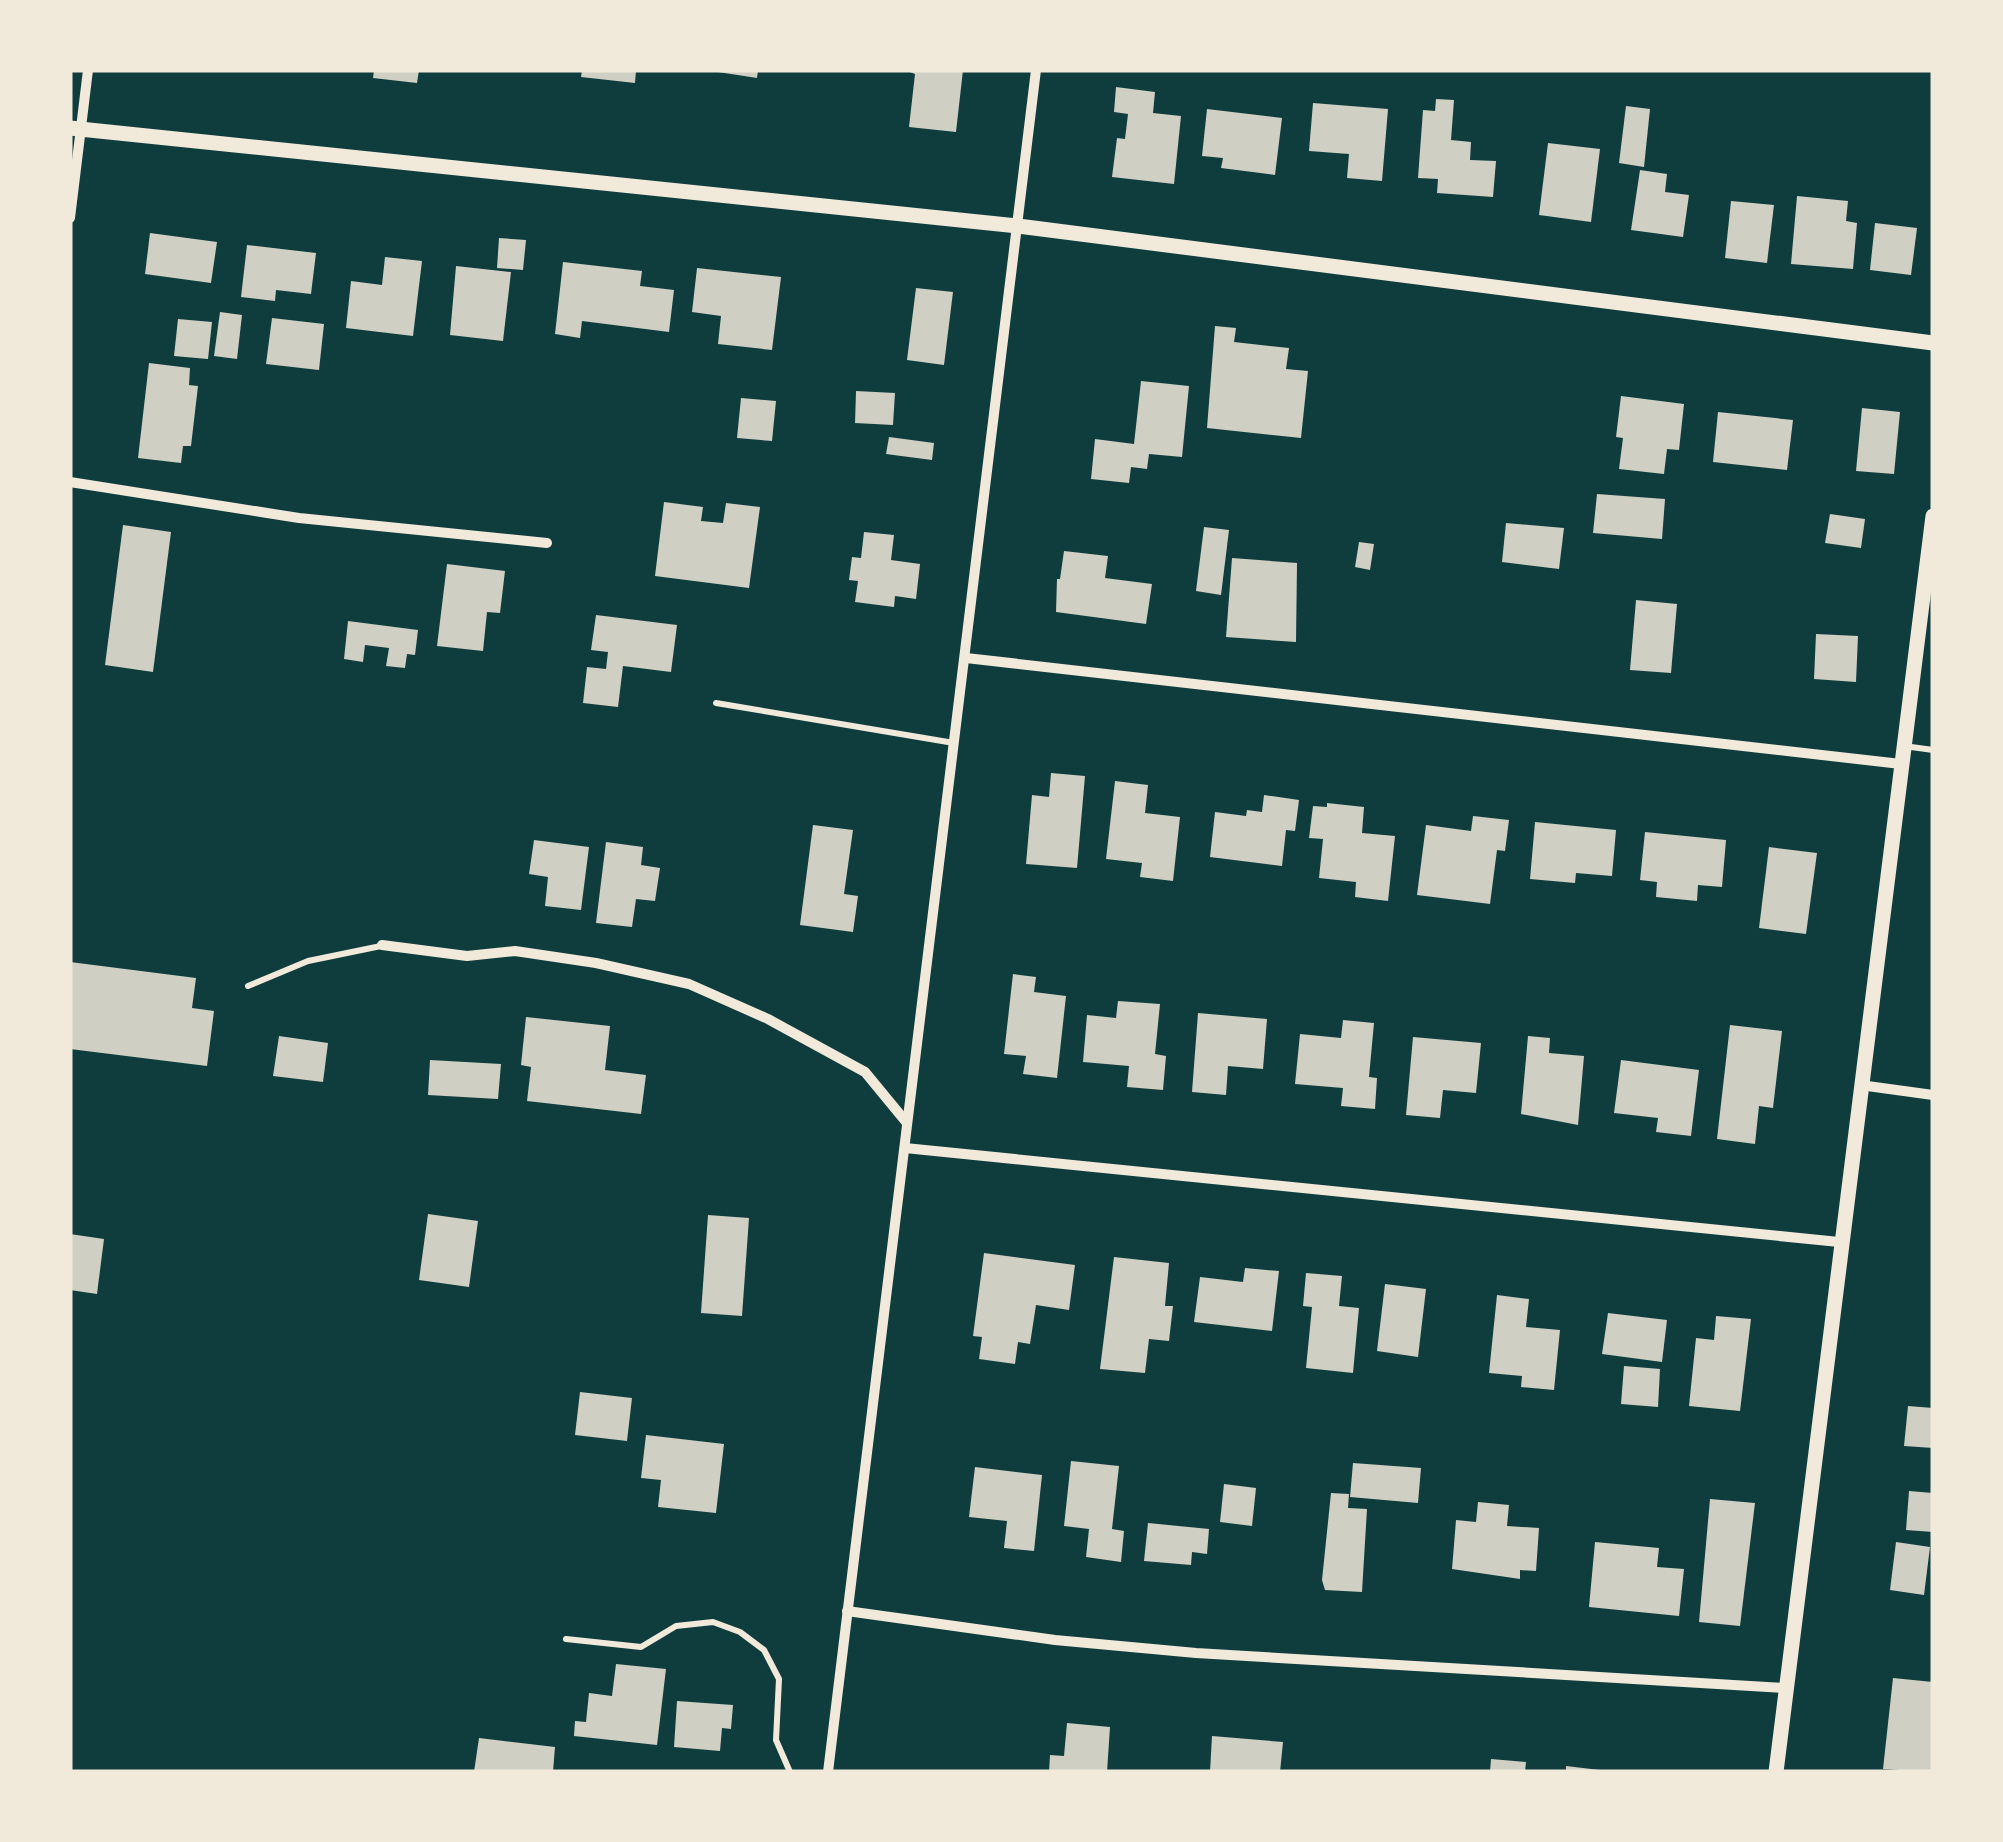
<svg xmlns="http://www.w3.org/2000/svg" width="2003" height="1842" viewBox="0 0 2003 1842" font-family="'Crimson Pro',serif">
	<rect width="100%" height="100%" fill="#0f3d3e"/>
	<g fill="#cfcfc3">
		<polygon points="374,70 419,70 417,83 373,78"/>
		<polygon points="582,70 636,70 635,83 581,77"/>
		<polygon points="705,70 758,70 757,78"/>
		<polygon points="905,70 963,70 956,132 909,127 915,74"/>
		<polygon points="1116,87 1155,92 1153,113 1181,116 1174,184 1112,177 1117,138 1125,139 1128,114 1114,112"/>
		<polygon points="1436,99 1454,100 1451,140 1471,142 1470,160 1496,161 1493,197 1437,193 1438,179 1418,178 1423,110 1435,111"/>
		<polygon points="1313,103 1388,109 1382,181 1347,178 1349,154 1309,151"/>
		<polygon points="1626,106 1650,109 1644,167 1619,163"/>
		<polygon points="1207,109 1282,118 1275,175 1221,168 1223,158 1202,156"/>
		<polygon points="1548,143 1600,149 1591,222 1539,215"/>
		<polygon points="1640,170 1667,174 1665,192 1689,195 1683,237 1631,230"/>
		<polygon points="1797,196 1848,201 1846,221 1857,223 1853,269 1791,264"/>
		<polygon points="1731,201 1774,205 1767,263 1725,258"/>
		<polygon points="1875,223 1917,228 1911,275 1870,270"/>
		<polygon points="150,233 217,242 211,283 145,274"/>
		<polygon points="499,238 526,240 523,270 497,268"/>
		<polygon points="247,245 316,253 311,294 276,290 275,301 241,297"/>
		<polygon points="385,257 422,261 413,336 346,328 351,281 382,285"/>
		<polygon points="563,262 642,271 640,286 674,290 669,332 582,321 580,338 555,334"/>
		<polygon points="456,266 511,272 503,341 450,335"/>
		<polygon points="697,268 781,277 772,350 718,344 721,316 692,312"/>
		<polygon points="916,288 953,292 944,365 907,360"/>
		<polygon points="220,312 242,315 237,359 214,356"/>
		<polygon points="272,318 324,324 319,370 266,364"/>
		<polygon points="178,319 212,322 208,359 174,356"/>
		<polygon points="1215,326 1236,328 1234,342 1289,348 1286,369 1308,371 1301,438 1207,428"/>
		<polygon points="149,363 190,368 189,385 198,386 191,446 183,446 181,463 138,458"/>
		<polygon points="1141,381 1189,386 1182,457 1149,454 1147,469 1131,467 1129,483 1091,479 1095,439 1134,444"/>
		<polygon points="856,391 895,393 893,425 855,423"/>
		<polygon points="1621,396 1684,404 1679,450 1667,449 1664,474 1619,469 1623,438 1616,437"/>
		<polygon points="741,398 776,401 772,441 737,438"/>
		<polygon points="1862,408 1900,412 1894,474 1856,471"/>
		<polygon points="1718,412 1793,420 1787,470 1713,462"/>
		<polygon points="889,437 934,443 932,460 886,454"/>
		<polygon points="1597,494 1665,499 1662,539 1593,533"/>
		<polygon points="664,502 703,507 701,521 723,523 726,503 760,507 749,588 655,576"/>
		<polygon points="1830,514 1865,519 1861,548 1825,543"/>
		<polygon points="1506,523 1564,528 1559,569 1502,562"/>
		<polygon points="123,525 171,532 153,672 105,665"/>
		<polygon points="1204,527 1229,530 1221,595 1196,591"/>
		<polygon points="864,532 894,535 891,560 920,564 916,599 895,596 894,607 855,602 858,581 849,580 852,557 861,558"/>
		<polygon points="1359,542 1374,544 1370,570 1355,567"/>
		<polygon points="1064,551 1108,556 1105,578 1152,584 1146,624 1056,612 1057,579 1060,579"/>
		<polygon points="1232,558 1297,563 1296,642 1226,637"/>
		<polygon points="447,564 505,571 500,613 487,612 483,651 437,646"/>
		<polygon points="1636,600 1677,604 1671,673 1630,670"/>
		<polygon points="596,615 677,625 671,672 623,666 618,707 583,703 587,667 606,669 608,652 591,650"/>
		<polygon points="348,621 418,630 415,655 407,654 405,668 386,666 389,648 365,645 363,662 344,659"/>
		<polygon points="1816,634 1858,636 1856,682 1814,679"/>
		<polygon points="1051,773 1085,776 1077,868 1026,864 1032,795 1049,797"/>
		<polygon points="1115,781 1148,785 1145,813 1180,817 1173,881 1140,877 1142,863 1106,859"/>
		<polygon points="1264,795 1299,800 1295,831 1286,830 1282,866 1210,857 1215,812 1246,816 1247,810 1262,812"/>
		<polygon points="1327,803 1364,807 1362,833 1395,836 1388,901 1355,897 1356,882 1319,878 1323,839 1309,838 1313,806 1327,807"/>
		<polygon points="1473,816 1509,820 1505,851 1497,850 1490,904 1417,895 1426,825 1471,831"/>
		<polygon points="1535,822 1616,830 1612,876 1576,873 1575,883 1530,879"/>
		<polygon points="813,825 853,830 844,894 858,896 853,932 800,925"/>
		<polygon points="1645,832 1726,840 1722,887 1698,885 1697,901 1656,897 1657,882 1640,880"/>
		<polygon points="534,840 589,847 581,910 545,906 548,877 529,874"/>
		<polygon points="606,842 643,847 641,865 660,868 655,901 636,899 632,927 596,923"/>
		<polygon points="1769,847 1817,853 1806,934 1759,928"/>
		<polygon points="70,962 196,978 192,1008 214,1011 207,1066 70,1049"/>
		<polygon points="1013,974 1036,977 1034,992 1066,996 1057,1078 1023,1074 1026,1056 1004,1054"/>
		<polygon points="1118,1001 1160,1004 1155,1054 1166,1056 1163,1090 1127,1087 1129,1066 1083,1062 1087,1015 1116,1018"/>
		<polygon points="1198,1013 1267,1019 1263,1069 1228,1066 1226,1095 1192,1092"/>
		<polygon points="526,1017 610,1026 605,1070 646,1075 641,1114 527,1101 531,1067 521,1065"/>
		<polygon points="1343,1020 1374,1023 1369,1077 1377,1078 1375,1109 1341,1106 1343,1088 1295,1084 1300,1034 1341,1038"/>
		<polygon points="1730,1025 1782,1031 1773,1108 1759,1106 1755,1144 1717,1139"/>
		<polygon points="279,1036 328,1043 323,1082 273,1076"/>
		<polygon points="1528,1036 1550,1038 1549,1053 1584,1056 1578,1125 1521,1114"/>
		<polygon points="1413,1037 1481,1043 1476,1093 1443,1090 1440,1118 1406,1115"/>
		<polygon points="430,1060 501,1064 498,1099 428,1095"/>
		<polygon points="1621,1060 1699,1070 1691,1136 1656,1132 1658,1118 1614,1113"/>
		<polygon points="428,1214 478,1221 469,1287 419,1280"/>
		<polygon points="708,1215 749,1218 742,1316 701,1313"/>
		<polygon points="70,1234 104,1239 97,1294 70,1290"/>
		<polygon points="984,1253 1075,1265 1069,1310 1036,1305 1030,1344 1018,1342 1015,1364 979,1359 982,1337 973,1336"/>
		<polygon points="1114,1257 1169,1263 1165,1306 1173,1306 1169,1341 1149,1339 1145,1373 1100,1369"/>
		<polygon points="1245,1268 1279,1271 1272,1331 1194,1322 1200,1277 1243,1282"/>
		<polygon points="1306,1273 1342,1276 1339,1306 1359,1308 1353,1373 1306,1368 1312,1307 1303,1306"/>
		<polygon points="1385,1284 1426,1289 1418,1357 1377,1351"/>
		<polygon points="1497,1295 1529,1299 1526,1327 1560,1330 1554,1390 1521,1387 1522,1376 1489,1373"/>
		<polygon points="1608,1313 1667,1320 1662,1362 1602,1354"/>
		<polygon points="1716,1316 1751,1319 1740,1411 1689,1406 1696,1338 1714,1340"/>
		<polygon points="1624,1366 1660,1369 1658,1407 1621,1404"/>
		<polygon points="580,1392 632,1398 627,1441 575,1435"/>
		<polygon points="1908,1406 1933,1408 1933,1448 1904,1446"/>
		<polygon points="646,1435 724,1444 716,1513 658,1507 661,1480 641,1478"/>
		<polygon points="1071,1461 1119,1466 1112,1529 1124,1531 1121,1562 1086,1557 1089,1529 1064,1526"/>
		<polygon points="1353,1463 1421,1468 1418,1503 1350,1497"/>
		<polygon points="975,1467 1042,1475 1034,1551 1004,1548 1007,1521 969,1517"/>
		<polygon points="1224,1484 1256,1488 1252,1526 1220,1522"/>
		<polygon points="1909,1491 1933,1493 1933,1532 1906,1530"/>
		<polygon points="1331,1493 1349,1494 1348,1508 1367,1509 1362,1592 1325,1590 1322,1580"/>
		<polygon points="1710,1499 1755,1503 1740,1626 1699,1622"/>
		<polygon points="1478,1502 1509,1505 1507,1526 1539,1528 1536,1571 1520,1570 1520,1579 1452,1569 1456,1520 1476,1522"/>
		<polygon points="1148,1523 1209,1529 1207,1554 1192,1552 1191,1565 1144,1561"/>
		<polygon points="1595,1542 1659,1548 1657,1567 1684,1569 1679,1616 1589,1607"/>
		<polygon points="1896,1542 1930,1547 1924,1595 1890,1590"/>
		<polygon points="616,1664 666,1669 657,1745 574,1736 575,1721 586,1722 589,1693 612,1696"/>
		<polygon points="1893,1678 1933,1682 1933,1772 1883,1769"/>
		<polygon points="677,1701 733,1705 731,1729 722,1728 720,1751 674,1747"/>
		<polygon points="1067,1723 1110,1727 1107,1772 1049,1772 1050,1755 1064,1756"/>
		<polygon points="1212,1736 1283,1742 1280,1772 1210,1772"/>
		<polygon points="479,1738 555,1747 553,1772 474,1772"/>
		<polygon points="1491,1759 1526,1762 1525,1772 1490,1772"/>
		<polygon points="1566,1766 1600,1770 1600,1772 1566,1772"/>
	</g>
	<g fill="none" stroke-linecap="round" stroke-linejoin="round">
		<g stroke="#f1e9da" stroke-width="6">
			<polyline points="716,703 954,743"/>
			<polyline points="1904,746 1933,750"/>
			<polyline points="248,986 308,961 381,946"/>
			<polyline points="566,1639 641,1647 676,1626 713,1622 740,1632 764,1650 779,1679 776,1740 790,1772"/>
		</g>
		<g stroke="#f1e9da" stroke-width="10">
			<polyline points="70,218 88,70"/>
			<polyline points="70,482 299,518 547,543"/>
			<polyline points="966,658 1901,764"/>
			<polyline points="382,945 467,956 515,951 596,963 689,984 768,1019 865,1072 907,1123"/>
			<polyline points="1860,1085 1933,1095"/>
			<polyline points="905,1148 1839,1242"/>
			<polyline points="847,1611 1055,1640 1196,1653 1786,1688"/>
			<polyline points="828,1772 1036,70"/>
		</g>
		<g stroke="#f1e9da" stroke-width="15">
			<polyline points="70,128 1018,226 1933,343"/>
			<polyline points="1776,1772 1933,516"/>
		</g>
	</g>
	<rect width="2003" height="1842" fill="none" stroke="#f1e9da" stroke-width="145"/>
</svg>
